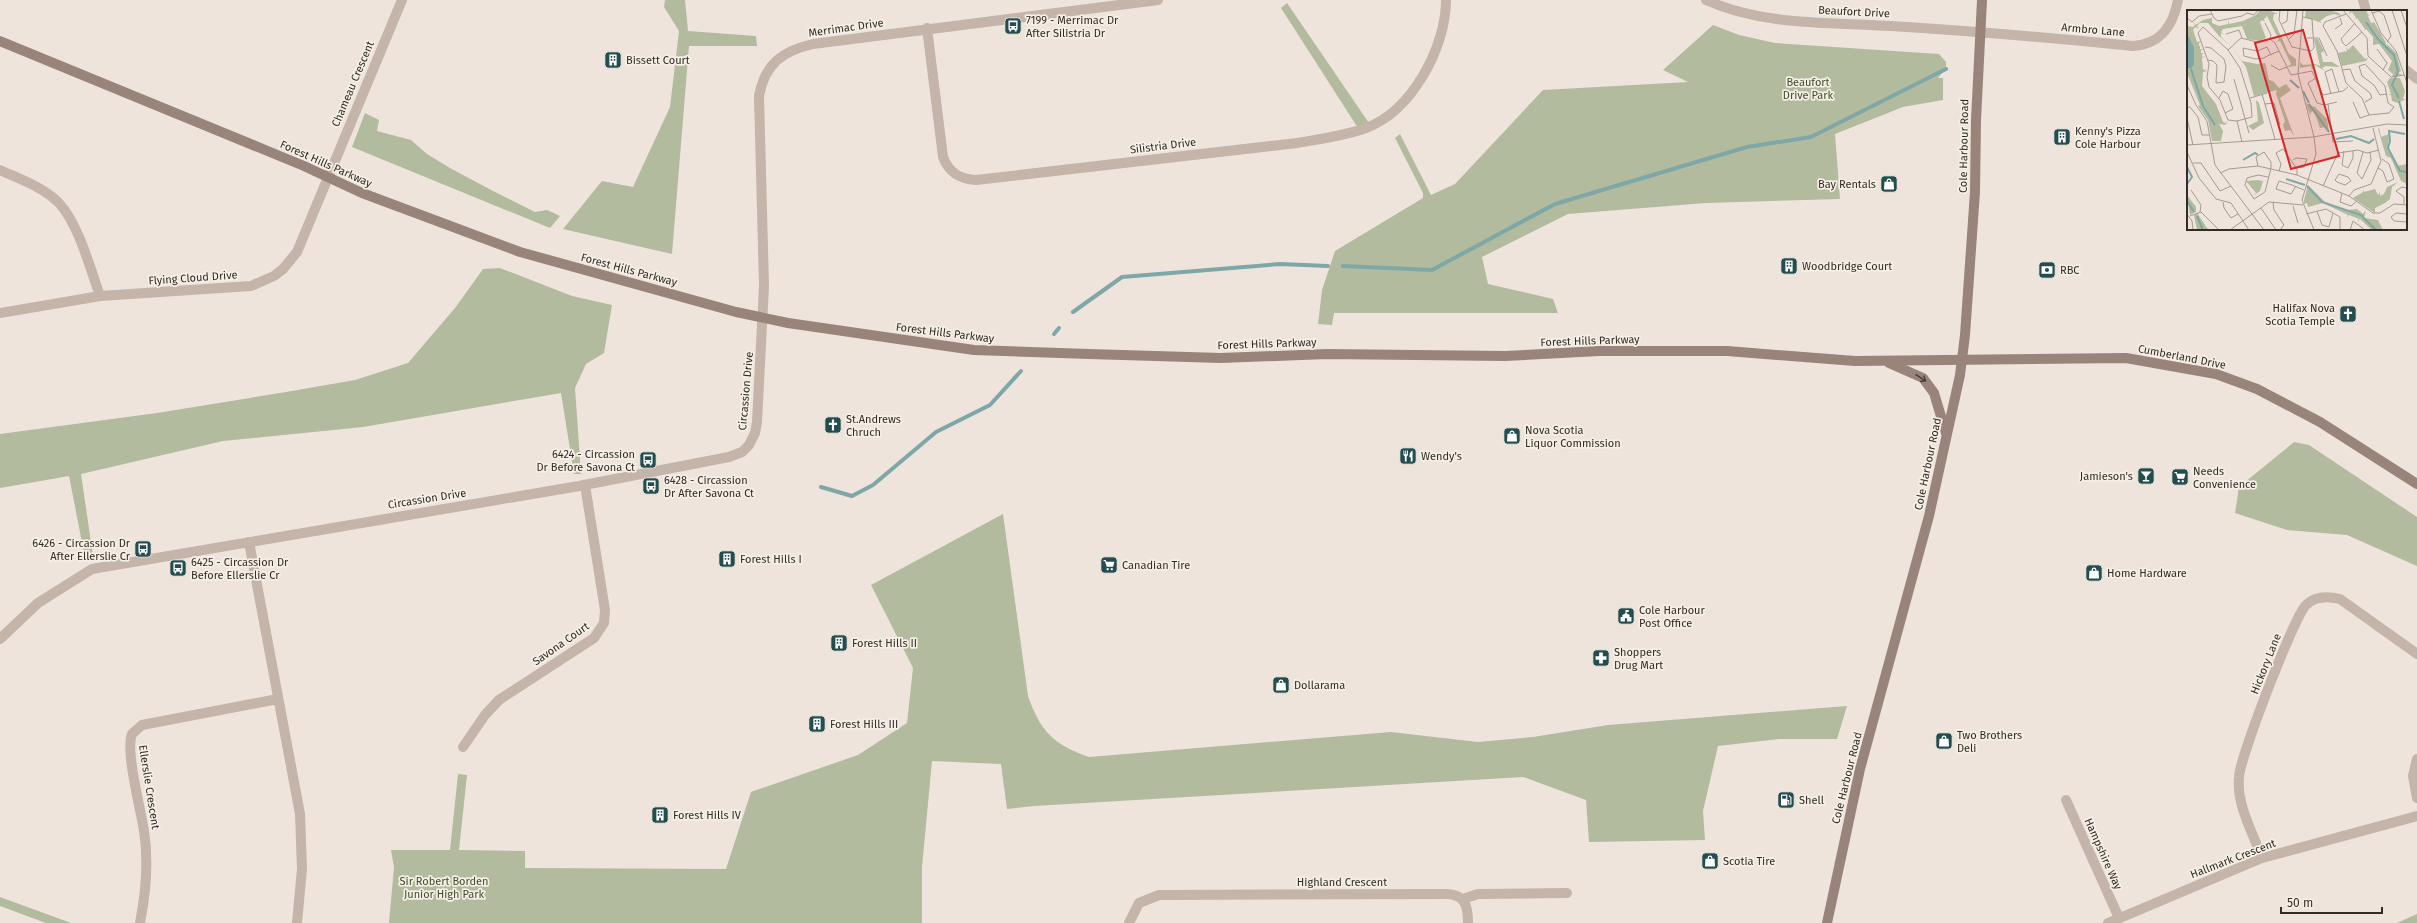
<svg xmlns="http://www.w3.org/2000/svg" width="2417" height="923" viewBox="0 0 2417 923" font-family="'Fira Sans',sans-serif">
	<rect width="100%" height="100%" fill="#eee4db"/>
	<g fill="#b2bb9d">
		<polygon points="665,0 685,0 688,31 756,36 757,46 689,46 672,254 563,229 602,181 633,187 670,107 679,31 664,7"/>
		<polygon points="1287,3 1369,123 1358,128 1281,8"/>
		<polygon points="1713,25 1739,35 1775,43 1939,54 1946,62 1946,68 1938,78 1943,78 1943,100 1903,107 1835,134 1840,199 1706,203 1568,214 1482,257 1488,284 1553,299 1558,313 1334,313 1332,325 1318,324 1322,290 1335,251 1423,198 1423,193 1395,138 1400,134 1431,195 1455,184 1543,90 1688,82 1663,70"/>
		<polygon points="365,113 379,120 377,131 411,140 427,154 450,168 493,191 535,212 547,210 560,216 550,228 352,147"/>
		<polygon points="500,268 572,296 612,305 604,353 586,364 575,388 581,474 574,474 561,393 363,427 223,441 81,474 93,556 85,558 69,476 0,488 0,434 157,413 286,392 355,380 408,363 455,308 483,269"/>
		<polygon points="2294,442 2309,445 2417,517 2417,566 2347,535 2287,530 2235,513 2239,487"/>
		<path d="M 1003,514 L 1028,696 C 1040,731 1054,745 1089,757 L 1391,732 L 1478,742 L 1533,737 L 1608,725 L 1847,706 L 1837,739 L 1779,739 L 1718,746 L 1703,811 L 1705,840 L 1589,842 L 1586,800 L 1523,777 L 1034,806 L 1007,809 L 1001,764 L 932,761 L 922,867 L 922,923 L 389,923 L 394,867 L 391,850 L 450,850 L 458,774 L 467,775 L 459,850 L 525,851 L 525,868 L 726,869 L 751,792 L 858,755 L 907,723 L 913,668 L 871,585 Z"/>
		<polygon points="0,897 71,923 46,923 0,906"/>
		<polygon points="2417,914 2417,923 2397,923"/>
	</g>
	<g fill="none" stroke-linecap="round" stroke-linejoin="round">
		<g stroke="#7ea7a7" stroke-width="4">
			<polyline points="1343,266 1432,270 1555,204 1747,147 1811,137 1946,69"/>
			<polyline points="1073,312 1122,277 1280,264 1328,266"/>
			<polyline points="1054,334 1059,328"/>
			<polyline points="821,487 852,496 873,485 936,432 990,405 1021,371"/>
		</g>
		<g stroke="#c4b4a9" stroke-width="10">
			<path d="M 1706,0 C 1763,26 1830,22 1891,26 C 1972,31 2053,38 2133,46 C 2161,44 2173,26 2178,0"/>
			<polyline points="2363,0 2366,11"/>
			<path d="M 927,28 L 943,157 C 949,173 960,179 976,180 L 1297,143 C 1320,139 1344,136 1366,128 C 1412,111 1446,47 1446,0"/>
			<polyline points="2406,70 2417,79"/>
			<path d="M 0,170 C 20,179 43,187 59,203 C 79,225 90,268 100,296"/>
			<polyline points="0,313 100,296 251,286 274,276 283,269 297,252 402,0"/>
			<polyline points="249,542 300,814 302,869 297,923"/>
			<path d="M 0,639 L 38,603 L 92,569 L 579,486 L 729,457 L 742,452 L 749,445 L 755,433 L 757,422 L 764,286 L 759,96 C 765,63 783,51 813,44 L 1158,0"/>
			<polyline points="463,747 485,715 499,700 594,638 604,623 605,610 585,485"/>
			<polyline points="2417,759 2413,776 2417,798"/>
			<polyline points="2066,800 2119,918"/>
			<path d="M 2262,858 C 2253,833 2236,804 2239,777 C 2240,757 2294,617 2306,605 C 2315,596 2328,596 2340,599 L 2417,654"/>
			<polyline points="1463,899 1478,894 1567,893"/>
			<path d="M 140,923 C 146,892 149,862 144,831 C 141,810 125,751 132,734 L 142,725 L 278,699"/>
			<path d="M 1129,923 L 1139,903 L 1159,895 L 1446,894 C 1465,894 1468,906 1468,923"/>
			<polyline points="2108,923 2262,858 2417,816"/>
		</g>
		<g stroke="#98847a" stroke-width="10">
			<polyline points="0,41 304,166 362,193 520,252 736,312 788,323 974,350 1089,354 1221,358 1327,354 1505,356 1599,351 1727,351 1855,361 2126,358 2216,374 2257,389 2320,422 2417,484"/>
			<polyline points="1889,363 1923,378 1934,393 1946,433"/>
			<polyline points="1827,923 1860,769 1929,516 1960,375 1965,335 1975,192 1976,120 1982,0"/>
		</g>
	</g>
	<defs><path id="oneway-shaft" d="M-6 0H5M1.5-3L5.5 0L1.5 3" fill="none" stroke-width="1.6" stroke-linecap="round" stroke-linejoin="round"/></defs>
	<use stroke="#4c413c" href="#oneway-shaft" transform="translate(1921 378) rotate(34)"/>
	<defs>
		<symbol id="bus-square" viewBox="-11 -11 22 22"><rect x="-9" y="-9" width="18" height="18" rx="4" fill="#234d4e" stroke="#f6efe6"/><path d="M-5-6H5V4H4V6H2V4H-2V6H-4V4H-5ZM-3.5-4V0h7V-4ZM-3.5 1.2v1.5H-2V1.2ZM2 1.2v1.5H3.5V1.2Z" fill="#fff"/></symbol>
		<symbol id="building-square" viewBox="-11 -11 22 22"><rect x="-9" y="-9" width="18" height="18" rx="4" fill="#234d4e" stroke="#f6efe6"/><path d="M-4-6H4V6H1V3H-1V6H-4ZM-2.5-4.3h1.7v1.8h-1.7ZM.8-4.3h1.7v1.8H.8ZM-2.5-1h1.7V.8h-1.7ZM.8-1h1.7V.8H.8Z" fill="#fff"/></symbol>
		<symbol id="shop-square" viewBox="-11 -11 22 22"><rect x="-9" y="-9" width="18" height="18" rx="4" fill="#234d4e" stroke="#f6efe6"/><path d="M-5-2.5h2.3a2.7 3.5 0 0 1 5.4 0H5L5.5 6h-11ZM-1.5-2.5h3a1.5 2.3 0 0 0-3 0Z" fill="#fff"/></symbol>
		<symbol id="bank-square" viewBox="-11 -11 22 22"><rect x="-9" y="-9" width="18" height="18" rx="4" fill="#234d4e" stroke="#f6efe6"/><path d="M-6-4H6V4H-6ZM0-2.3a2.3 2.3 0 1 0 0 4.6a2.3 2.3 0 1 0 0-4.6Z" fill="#fff"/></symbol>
		<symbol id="church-square" viewBox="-11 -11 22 22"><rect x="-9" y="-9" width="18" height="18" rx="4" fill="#234d4e" stroke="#f6efe6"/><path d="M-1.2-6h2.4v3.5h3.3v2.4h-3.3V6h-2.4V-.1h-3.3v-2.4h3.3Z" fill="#fff"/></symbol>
		<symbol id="restaurant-square" viewBox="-11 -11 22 22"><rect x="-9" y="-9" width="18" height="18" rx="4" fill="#234d4e" stroke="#f6efe6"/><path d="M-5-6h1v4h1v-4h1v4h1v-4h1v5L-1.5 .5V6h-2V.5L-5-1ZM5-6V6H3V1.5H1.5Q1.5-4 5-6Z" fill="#fff"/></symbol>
		<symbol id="bar-square" viewBox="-11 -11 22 22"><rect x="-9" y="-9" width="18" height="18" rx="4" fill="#234d4e" stroke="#f6efe6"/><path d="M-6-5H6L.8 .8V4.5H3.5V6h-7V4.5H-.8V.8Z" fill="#fff"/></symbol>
		<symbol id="supermarket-square" viewBox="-11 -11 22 22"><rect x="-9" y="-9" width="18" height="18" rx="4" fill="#234d4e" stroke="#f6efe6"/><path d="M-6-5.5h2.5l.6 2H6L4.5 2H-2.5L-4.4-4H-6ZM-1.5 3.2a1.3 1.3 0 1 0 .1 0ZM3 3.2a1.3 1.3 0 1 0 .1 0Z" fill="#fff"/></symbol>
		<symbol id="civic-square" viewBox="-11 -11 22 22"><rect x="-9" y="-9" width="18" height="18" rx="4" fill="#234d4e" stroke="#f6efe6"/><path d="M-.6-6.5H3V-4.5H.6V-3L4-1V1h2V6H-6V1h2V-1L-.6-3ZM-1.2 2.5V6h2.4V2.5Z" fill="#fff"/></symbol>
		<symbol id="pharmacy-square" viewBox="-11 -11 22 22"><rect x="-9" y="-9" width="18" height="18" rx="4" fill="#234d4e" stroke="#f6efe6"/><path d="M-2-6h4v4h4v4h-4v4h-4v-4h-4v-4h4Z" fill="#fff"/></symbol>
		<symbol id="fuel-square" viewBox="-11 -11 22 22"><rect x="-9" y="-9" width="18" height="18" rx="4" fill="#234d4e" stroke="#f6efe6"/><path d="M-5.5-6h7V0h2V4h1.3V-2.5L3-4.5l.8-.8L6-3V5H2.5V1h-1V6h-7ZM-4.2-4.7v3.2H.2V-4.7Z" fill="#fff"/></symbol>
	</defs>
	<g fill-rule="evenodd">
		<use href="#bus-square" x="1003" y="16" width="20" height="20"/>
		<use href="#building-square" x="603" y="50" width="20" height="20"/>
		<use href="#building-square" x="2052" y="127" width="20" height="20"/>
		<use href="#shop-square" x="1879" y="174" width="20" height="20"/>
		<use href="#building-square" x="1779" y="256" width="20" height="20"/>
		<use href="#bank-square" x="2037" y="260" width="20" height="20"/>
		<use href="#church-square" x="2338" y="304" width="20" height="20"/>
		<use href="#church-square" x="823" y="415" width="20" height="20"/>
		<use href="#shop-square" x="1502" y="426" width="20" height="20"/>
		<use href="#restaurant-square" x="1398" y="446" width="20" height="20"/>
		<use href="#bus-square" x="638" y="450" width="20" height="20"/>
		<use href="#bar-square" x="2136" y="466" width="20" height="20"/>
		<use href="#supermarket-square" x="2170" y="467" width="20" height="20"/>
		<use href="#bus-square" x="641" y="476" width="20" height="20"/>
		<use href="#bus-square" x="133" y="539" width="20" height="20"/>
		<use href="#building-square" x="717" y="549" width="20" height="20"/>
		<use href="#supermarket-square" x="1099" y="555" width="20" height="20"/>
		<use href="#bus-square" x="168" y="558" width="20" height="20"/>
		<use href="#shop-square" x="2084" y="563" width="20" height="20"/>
		<use href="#civic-square" x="1616" y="606" width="20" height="20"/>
		<use href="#building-square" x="829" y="633" width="20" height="20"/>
		<use href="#pharmacy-square" x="1591" y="648" width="20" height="20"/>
		<use href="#shop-square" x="1271" y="675" width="20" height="20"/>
		<use href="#building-square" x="807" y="714" width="20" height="20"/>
		<use href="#shop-square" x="1934" y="731" width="20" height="20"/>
		<use href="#fuel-square" x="1776" y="790" width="20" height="20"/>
		<use href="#building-square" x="650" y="805" width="20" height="20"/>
		<use href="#shop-square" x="1700" y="851" width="20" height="20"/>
	</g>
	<g text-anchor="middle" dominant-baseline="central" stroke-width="3.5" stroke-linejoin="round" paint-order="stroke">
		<g font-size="11" fill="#322b27" stroke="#f6efe6">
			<text transform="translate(1854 12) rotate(3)">Beaufort Drive</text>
			<text transform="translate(846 28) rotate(-8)">Merrimac Drive</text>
			<text transform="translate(2093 30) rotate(5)">Armbro Lane</text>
			<text transform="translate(353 84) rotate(-67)">Chameau Crescent</text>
			<text transform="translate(1163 146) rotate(-7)">Silistria Drive</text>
			<text transform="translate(1964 146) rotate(-89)">Cole Harbour Road</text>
			<text transform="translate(326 164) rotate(24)">Forest Hills Parkway</text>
			<text transform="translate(629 270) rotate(15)">Forest Hills Parkway</text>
			<text transform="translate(193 278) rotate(-4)">Flying Cloud Drive</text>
			<text transform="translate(945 333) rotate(7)">Forest Hills Parkway</text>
			<text transform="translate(1590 341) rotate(-2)">Forest Hills Parkway</text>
			<text transform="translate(1267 344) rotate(-2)">Forest Hills Parkway</text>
			<text transform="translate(2182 357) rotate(11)">Cumberland Drive</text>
			<text transform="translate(746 391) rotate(-85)">Circassion Drive</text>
			<text transform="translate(1928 464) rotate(-78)">Cole Harbour Road</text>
			<text transform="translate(427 499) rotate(-9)">Circassion Drive</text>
			<text transform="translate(561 644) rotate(-35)">Savona Court</text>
			<text transform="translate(2266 664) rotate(-68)">Hickory Lane</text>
			<text transform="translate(1847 778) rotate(-76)">Cole Harbour Road</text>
			<text transform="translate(149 787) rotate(81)">Ellerslie Crescent</text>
			<text transform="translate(2103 854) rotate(66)">Hampshire Way</text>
			<text transform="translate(2233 859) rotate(-21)">Hallmark Crescent</text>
			<text x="1342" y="882">Highland Crescent</text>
		</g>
		<g font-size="11" fill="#322b27" stroke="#f6efe6" text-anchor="start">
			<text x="1026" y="20">7199 - Merrimac Dr<tspan x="1026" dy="13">After Silistria Dr</tspan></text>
			<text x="626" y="60">Bissett Court</text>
			<text x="2075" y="131">Kenny's Pizza<tspan x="2075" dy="13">Cole Harbour</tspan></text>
			<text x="1876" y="184" text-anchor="end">Bay Rentals</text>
			<text x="1802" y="266">Woodbridge Court</text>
			<text x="2060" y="270">RBC</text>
			<text x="2335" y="308" text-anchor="end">Halifax Nova<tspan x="2335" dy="13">Scotia Temple</tspan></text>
			<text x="846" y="419">St.Andrews<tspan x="846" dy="13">Chruch</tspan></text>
			<text x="1525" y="430">Nova Scotia<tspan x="1525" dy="13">Liquor Commission</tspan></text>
			<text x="635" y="454" text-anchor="end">6424 - Circassion<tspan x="635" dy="13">Dr Before Savona Ct</tspan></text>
			<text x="1421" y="456">Wendy's</text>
			<text x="2193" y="471">Needs<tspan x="2193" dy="13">Convenience</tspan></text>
			<text x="2133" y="476" text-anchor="end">Jamieson's</text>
			<text x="664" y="480">6428 - Circassion<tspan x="664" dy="13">Dr After Savona Ct</tspan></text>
			<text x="130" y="543" text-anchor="end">6426 - Circassion Dr<tspan x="130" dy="13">After Ellerslie Cr</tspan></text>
			<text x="740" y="559">Forest Hills I</text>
			<text x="191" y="562">6425 - Circassion Dr<tspan x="191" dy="13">Before Ellerslie Cr</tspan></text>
			<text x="1122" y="565">Canadian Tire</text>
			<text x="2107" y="573">Home Hardware</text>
			<text x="1639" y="610">Cole Harbour<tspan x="1639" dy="13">Post Office</tspan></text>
			<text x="852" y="643">Forest Hills II</text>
			<text x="1614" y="652">Shoppers<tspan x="1614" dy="13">Drug Mart</tspan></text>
			<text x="1294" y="685">Dollarama</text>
			<text x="830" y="724">Forest Hills III</text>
			<text x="1957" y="735">Two Brothers<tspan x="1957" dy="13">Deli</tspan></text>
			<text x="1799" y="800">Shell</text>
			<text x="673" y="815">Forest Hills IV</text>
			<text x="1723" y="861">Scotia Tire</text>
		</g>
		<g font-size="11" fill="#434d2e" stroke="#f6efe6">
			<text x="1808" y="82">Beaufort<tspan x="1808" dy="13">Drive Park</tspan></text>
			<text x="444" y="881">Sir Robert Borden<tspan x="444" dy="13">Junior High Park</tspan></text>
		</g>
	</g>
	<g transform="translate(2187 10)">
		<rect width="220" height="220" fill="#eee4db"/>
		<path d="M 81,0 L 91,4 L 87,4 L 86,9 L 102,44 L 109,49 L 109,56 L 100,57 L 104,54 L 93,31 L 88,32 L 92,30 L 80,6 L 77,9 L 78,12 L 75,10 L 73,12 L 79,28 L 72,31 L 60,29 L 55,16 L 36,19 L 34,22 L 37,24 L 34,23 L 34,27 L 44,36 L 32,26 L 21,13 L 13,13 L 10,16 L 12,19 L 8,17 L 6,20 L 10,32 L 15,31 L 12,33 L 12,36 L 16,35 L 13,36 L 13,39 L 17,39 L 14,40 L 14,43 L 18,43 L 15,44 L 15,47 L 19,46 L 15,48 L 16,59 L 20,61 L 16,62 L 15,76 L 29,94 L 36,112 L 38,113 L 41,111 L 38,115 L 32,114 L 36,121 L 34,131 L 25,131 L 21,110 L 11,96 L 13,95 L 0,63 L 0,58 L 4,59 L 6,56 L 7,41 L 0,23 L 0,16 L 6,17 L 8,15 L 6,12 L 9,15 L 16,10 L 25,8 L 25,13 L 32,16 L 41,14 L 41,10 L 42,14 L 56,11 L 69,5 L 72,1 ZM 119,0 L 142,0 L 152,3 L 154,6 L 147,4 L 140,6 L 133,11 L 135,13 L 118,7 ZM 163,0 L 179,0 L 181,5 L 184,4 L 181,6 L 184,13 L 187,12 L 199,33 L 199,38 L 200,34 L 209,43 L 214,61 L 211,63 L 215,65 L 205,67 L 206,64 L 201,60 L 205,51 L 192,34 L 186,35 L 186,27 L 179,19 L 176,21 L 178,19 L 170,8 L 167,10 L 169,8 L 165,2 L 162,4 ZM 127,29 L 131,29 L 137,41 L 134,43 L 136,52 L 145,52 L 153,57 L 139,56 L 135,58 L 138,61 L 128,55 L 125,60 L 124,56 L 113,58 L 113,52 L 116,55 L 128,54 L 133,56 ZM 166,35 L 178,49 L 181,48 L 179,51 L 155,56 L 151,43 L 160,41 L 159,37 L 161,40 ZM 45,38 L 55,51 L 70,54 L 70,50 L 70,54 L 78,53 L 79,56 L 83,55 L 79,56 L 82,70 L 86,71 L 92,78 L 99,74 L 104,80 L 93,88 L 107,126 L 103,120 L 98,121 L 96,115 L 98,111 L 89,84 L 90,80 L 67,86 L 59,57 ZM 203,68 L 213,68 L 218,81 L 216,89 L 219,89 L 211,93 L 205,91 L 204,85 L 201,85 L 204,84 L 200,72 ZM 69,90 L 72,93 L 77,113 L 66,120 L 61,116 L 71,111 ZM 119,93 L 127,97 L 130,95 L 128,97 L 140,109 L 142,122 L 137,117 L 133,118 L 128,104 L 125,101 L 123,105 ZM 192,118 L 194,127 L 202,124 L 201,140 L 210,156 L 220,154 L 220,174 L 214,171 L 204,148 L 199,146 L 191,119 ZM 71,170 L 80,172 L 76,171 L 73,181 L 66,186 L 69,183 L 59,171 ZM 211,172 L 205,177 L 203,189 L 198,193 L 201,195 L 198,193 L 188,198 L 188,203 L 166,188 L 176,182 L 176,179 L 177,182 L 188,179 L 191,185 L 193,182 L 193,186 L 197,184 L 200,177 ZM 121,175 L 139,193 L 160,200 L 170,199 L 176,204 L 179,200 L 177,208 L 191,210 L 196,220 L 185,220 L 173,209 L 170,213 L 172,209 L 162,205 L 160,208 L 164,212 L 160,208 L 154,208 L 160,208 L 161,205 L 136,193 L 121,197 L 120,193 L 117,194 L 117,190 ZM 0,185 L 9,197 L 9,202 L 3,205 ZM 10,203 L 20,218 L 23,220 L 10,220 L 7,205 Z" fill="#b2bb9d"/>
		<path d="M 0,23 L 7,38 L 7,55 L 4,59 L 0,58 Z" fill="#7ea7a7"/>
		<path fill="none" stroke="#7ea7a7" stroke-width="2" d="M 179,12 L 191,29 L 207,45 L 211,62 L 205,75 L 212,88M 4,59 L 16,96 L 28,115M 103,70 L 112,78M 116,81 L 122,93M 212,91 L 217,109M 122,94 L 142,122M 218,124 L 202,121 L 203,131 L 201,138 L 213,161 L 220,162M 149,129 L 164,126 L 182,133 L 187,129M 56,150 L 68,143 L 71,145M 0,157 L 5,167 L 0,174M 99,169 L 118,175M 120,176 L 135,192 L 174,205 L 189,220M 0,191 L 7,202M 10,206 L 16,220"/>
		<path fill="none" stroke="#a39a93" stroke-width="1" d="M 23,0 L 27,8 L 31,11 L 55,6 L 60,3M 93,0 L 92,10 L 105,37 L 124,41 L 127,38 L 125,9 L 116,7M 116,0 L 111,64 L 127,127M 156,0 L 180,28 L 181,46 L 204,67 L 217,65M 184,0 L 194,23 L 209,41 L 220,73M 205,0 L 220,46M 214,0 L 220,18M 60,3 L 67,5 L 71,0M 186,3 L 192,1 L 197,5 L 204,26 L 200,32M 159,4 L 138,12 L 136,16 L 150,41 L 159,73 L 175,88 L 182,105 L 202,103 L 207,97 L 201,93 L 198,76 L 179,55M 0,8 L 5,12 L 12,6 L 25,4M 78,13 L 84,25 L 83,29M 168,13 L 154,29 L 156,33 L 159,36 L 175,22M 95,14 L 100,11 L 101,0M 16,17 L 41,40 L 53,58 L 64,93 L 65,107 L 50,111 L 41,110 L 33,90 L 22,77 L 20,67 L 22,54 L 11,23 ZM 148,19 L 155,14 L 153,8M 39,24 L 52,20 L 55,28M 120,28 L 132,28 L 140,46M 102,29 L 107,24 L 110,0M 18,37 L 24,38 L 37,49 L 39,56 L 37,72 L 29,73 L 30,55 L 26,51 L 21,50M 190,39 L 200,53 L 196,60M 41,40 L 54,28 L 70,32 L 83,29 L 88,33 L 104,65 L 125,61 L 136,85 L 156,81 L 161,77M 84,45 L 80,37 L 70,41 L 56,38 L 57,46 L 68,49 L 77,48 L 78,47 L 92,41M 179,54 L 172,56 L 175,66 L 187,75 L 193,85 L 200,84M 84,55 L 92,60 L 100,57M 155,60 L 163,59 L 168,71 L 183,83 L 185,88 L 178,92M 129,68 L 121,73 L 130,93 L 137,95 L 150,92M 47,69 L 62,123M 0,75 L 9,95 L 20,111 L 28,155 L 77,220M 75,84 L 88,129M 144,84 L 138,62 L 145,59 L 152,82M 32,88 L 36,81 L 41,84 L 46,99 L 38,103M 63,88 L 80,83M 166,92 L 173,108 L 182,105M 78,94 L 87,93 L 93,115M 141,94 L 146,132 L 166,131M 0,97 L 3,97 L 11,107 L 15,125 L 23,125M 0,108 L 6,135M 50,111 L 55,132M 0,135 L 126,127 L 200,114 L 220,115M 157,141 L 155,155 L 161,158 L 166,148 L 166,141M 0,142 L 12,168 L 29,189 L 44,193 L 62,220M 176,142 L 170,163 L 175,169 L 184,150 L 183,142M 106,150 L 109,148 L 120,149 L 117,157 L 110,158M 6,153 L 14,153 L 33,181 L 44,176M 71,156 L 69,147 L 77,142 L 84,152 L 84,158 L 78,182 L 67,189 L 58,175 L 60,168 L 71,165 L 81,167M 191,158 L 196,161 L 200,172 L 207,169 L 202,154 L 195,149M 92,161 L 94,154 L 89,143 L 96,139 L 110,159 L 110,165M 33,163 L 42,159 L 71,156 L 110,165 L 162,186 L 186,203 L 193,203 L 207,194 L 220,195M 152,164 L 161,167 L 164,171 L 158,175 L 150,172 L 148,170 ZM 109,176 L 104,184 L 89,179 L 92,171 L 105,175 L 117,180M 136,176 L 151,143 L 171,140 L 180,143 L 192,140M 4,180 L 14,195 L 13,202M 155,183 L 153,192 L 164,196 L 170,191M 162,186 L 167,180 L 184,174 L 194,151 L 186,118M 36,192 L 37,198 L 44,208 L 51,204M 86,192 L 87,200 L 97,215 L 93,220M 217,194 L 217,187 L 209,181 L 215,177 L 220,178M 106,196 L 111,213M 74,198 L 89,220M 130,201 L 135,215 L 142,217 L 146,203M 0,204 L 5,211 L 6,220M 119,204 L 139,199 L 153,207 L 153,220M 220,204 L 209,203 L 204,207 L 207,211 L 220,212M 3,206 L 14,202 L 32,220M 43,220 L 82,192 L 116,195M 127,220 L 115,190 L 129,144 L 127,127M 163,220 L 166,211 L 178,220"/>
		<path fill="#d62828" fill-opacity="0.15" stroke="#d62828" stroke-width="2" d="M 116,20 L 152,146 L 104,159 L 68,33 Z"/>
		<rect width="220" height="220" fill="none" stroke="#322b27" stroke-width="2"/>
	</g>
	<path d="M2281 907v6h101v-6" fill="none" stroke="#322b27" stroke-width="2"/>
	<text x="2287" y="907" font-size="12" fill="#322b27" stroke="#f6efe6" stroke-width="3" paint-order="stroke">50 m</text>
</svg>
